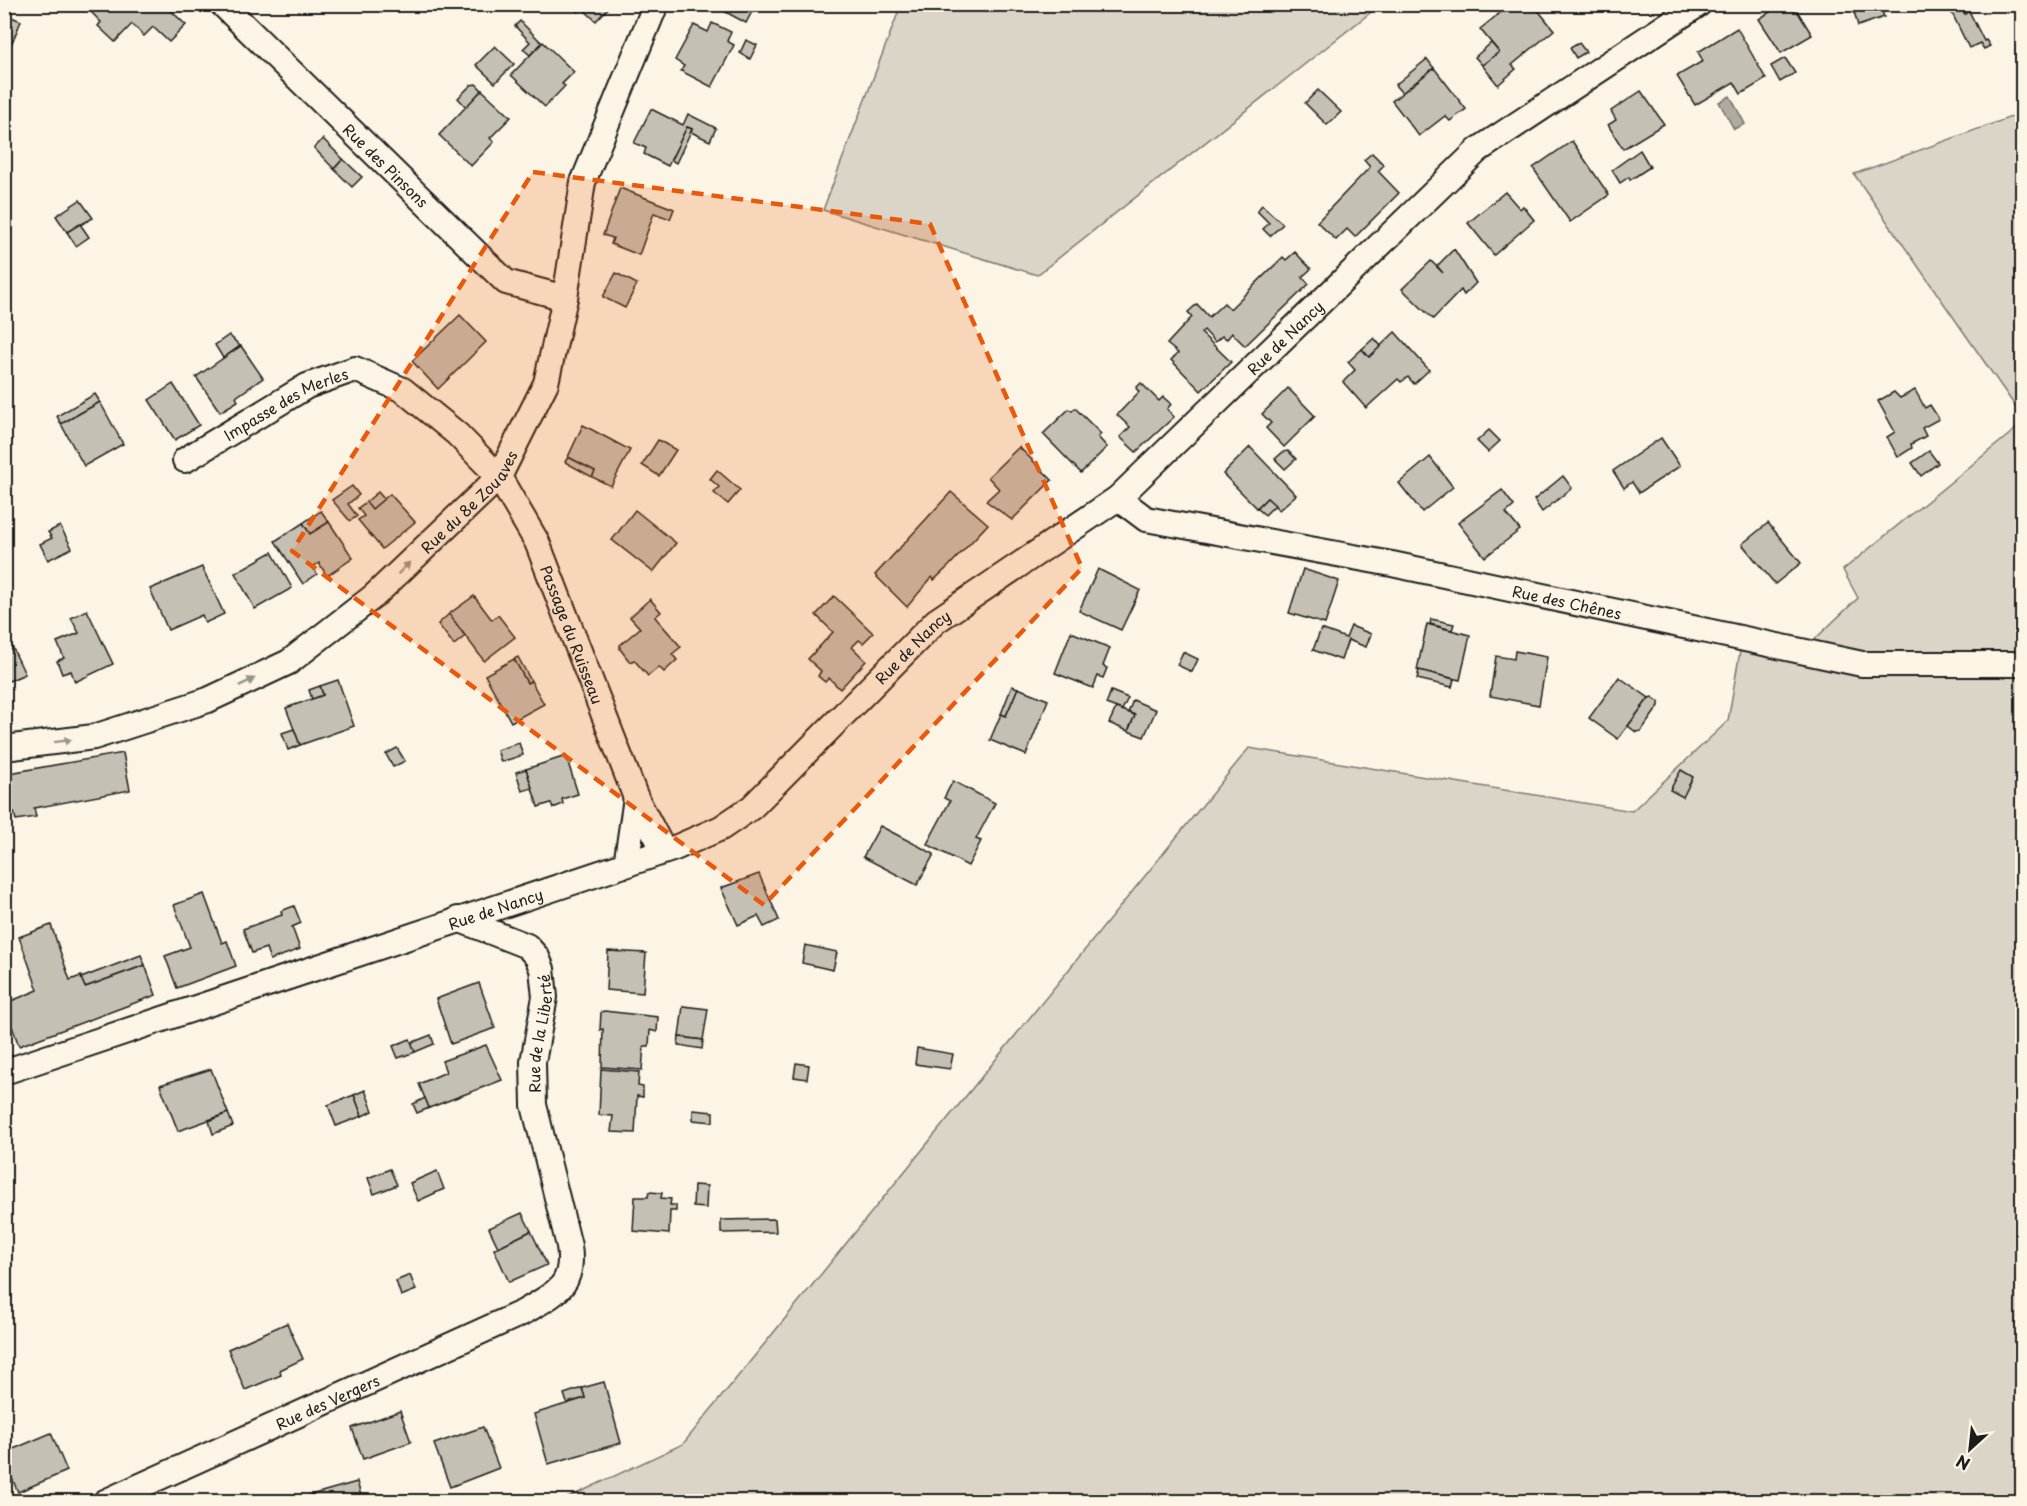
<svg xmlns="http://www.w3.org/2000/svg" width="2027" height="1506" viewBox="0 0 2027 1506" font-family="'Playpen Sans',sans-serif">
	<rect width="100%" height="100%" fill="#fcf5e5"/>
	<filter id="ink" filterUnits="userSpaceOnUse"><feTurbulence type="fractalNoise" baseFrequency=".0167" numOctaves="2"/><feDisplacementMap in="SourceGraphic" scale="12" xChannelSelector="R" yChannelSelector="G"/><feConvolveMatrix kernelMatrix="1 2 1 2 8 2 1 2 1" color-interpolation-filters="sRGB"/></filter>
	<g filter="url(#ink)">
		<g fill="#dbd5c8" stroke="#7c7872" stroke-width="1.5">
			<polygon points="901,5 901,4 1380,5 1037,275 823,210"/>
			<polygon points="2022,113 2022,416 1854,174"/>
			<polygon points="2022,424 2022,1501 559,1502 683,1444 1249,748 1632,811 1728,721 1740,651 1796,657 1858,598 1843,570"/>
		</g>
		<polygon fill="#b0aba1" stroke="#75726c" stroke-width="1.5" points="1730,96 1745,124 1734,129 1719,102"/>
		<g fill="#c4c0b3" stroke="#1c1c1c" stroke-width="1.5">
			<polygon points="95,4 164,4 186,25 169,42 153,27 144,36 132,24 115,42 98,26 101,22 89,10"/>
			<polygon points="575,4 612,4 596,21 582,8 578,12 573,7"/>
			<polygon points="711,4 756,4 746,23"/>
			<polygon points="1511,4 1518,4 1522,9 1527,4 1533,4 1554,30 1512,65 1516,69 1498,85 1482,65 1499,52 1480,29"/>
			<polygon points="1782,4 1793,4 1812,35 1781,53 1759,19"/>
			<polygon points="1852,4 1880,4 1884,17 1858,26"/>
			<polygon points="1960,4 1965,14 1969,11 1984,41 1986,40 1990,46 1984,49 1980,43 1969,48 1948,5"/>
			<polygon points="4,14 21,21 4,62"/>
			<polygon points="520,21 542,43 530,55 523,49 530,42 515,26"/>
			<polygon points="712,23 731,32 727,41 734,45 712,87 681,71 684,66 675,60 694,25 708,32"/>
			<polygon points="1737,28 1766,79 1741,94 1734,82 1695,105 1677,76 1703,61 1698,52"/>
			<polygon points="746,40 757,45 750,59 740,53"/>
			<polygon points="543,42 574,72 562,84 565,86 545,107 511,75"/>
			<polygon points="1491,43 1499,52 1482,65 1475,57"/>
			<polygon points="1579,43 1586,52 1576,58 1570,48"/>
			<polygon points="495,46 514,64 495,83 476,65"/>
			<polygon points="1785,58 1795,73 1780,82 1771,66"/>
			<polygon points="1427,59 1434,68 1402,93 1395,85"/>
			<polygon points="1434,68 1466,109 1450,121 1445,116 1419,136 1392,101"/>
			<polygon points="476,84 482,90 466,107 458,98 471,85"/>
			<polygon points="482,90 511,117 490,138 494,142 471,166 439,135"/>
			<polygon points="1318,90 1341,112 1327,125 1305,103"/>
			<polygon points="1641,91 1664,124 1623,149 1608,125 1616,120 1611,111"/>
			<polygon points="651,109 683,125 688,114 716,128 710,141 691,132 692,129 687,127 668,166 644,154 646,148 634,143"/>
			<polygon points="687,127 692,129 676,163 671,160"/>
			<polygon points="323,139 343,159 334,169 314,148"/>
			<polygon points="1572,141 1609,195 1570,222 1533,168"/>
			<polygon points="1640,150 1650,167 1630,180 1629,177 1620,183 1612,170"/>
			<polygon points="1372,153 1384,165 1378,171 1399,193 1355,237 1347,229 1336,240 1317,222 1370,167 1364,160"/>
			<polygon points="343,159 362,177 352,187 334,169"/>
			<polygon points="620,188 674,209 670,219 654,213 639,255 611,244 613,238 603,235"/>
			<polygon points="1505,192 1520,209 1523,206 1534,220 1494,255 1468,223"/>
			<polygon points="80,200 93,218 67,232 56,216"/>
			<polygon points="1262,205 1283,224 1270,236 1263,229 1269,223 1257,211"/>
			<polygon points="80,224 89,237 76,246 67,232"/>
			<polygon points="1454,249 1476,283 1464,295 1461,290 1433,319 1402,289 1431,261 1443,273 1437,266"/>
			<polygon points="1295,252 1311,269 1302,277 1309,284 1245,346 1232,333 1227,339 1222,336 1215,342 1204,330 1201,333 1231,362 1201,391 1171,360 1178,353 1167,344 1192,317 1188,312 1197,304 1209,317 1224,303 1230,309 1283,257 1286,260"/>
			<polygon points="616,273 637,284 625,308 603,297"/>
			<polygon points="460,315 486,342 438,389 412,361"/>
			<polygon points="1395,332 1429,370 1414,384 1408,377 1401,382 1398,379 1366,408 1343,382 1355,370 1348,362 1362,349 1369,357"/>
			<polygon points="229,335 240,346 223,358 215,345"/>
			<polygon points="1374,338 1381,346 1369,357 1362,349"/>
			<polygon points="241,346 263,378 236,397 238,401 220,412 196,377"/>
			<polygon points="1141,383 1159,401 1163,397 1171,404 1167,409 1174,417 1136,452 1120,437 1130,427 1117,415 1139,392 1136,388"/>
			<polygon points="173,384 199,425 175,440 149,400"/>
			<polygon points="1288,388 1315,416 1284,447 1266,428 1271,423 1262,414"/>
			<polygon points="1915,390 1925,408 1930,405 1939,419 1922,428 1926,436 1911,444 1912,448 1898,457 1887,437 1895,432 1878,401 1894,392 1900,398"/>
			<polygon points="95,394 100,402 61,424 57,416"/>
			<polygon points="100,402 123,444 84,466 61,424"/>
			<polygon points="1075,408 1101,434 1098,437 1107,447 1081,473 1043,434 1069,409 1072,411"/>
			<polygon points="583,425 630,450 611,486 592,477 595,471 568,457"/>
			<polygon points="1489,430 1500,441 1488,452 1477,441"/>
			<polygon points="1661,438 1680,466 1639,493 1632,482 1624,488 1613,471"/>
			<polygon points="658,440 676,450 659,476 642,465"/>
			<polygon points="1019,447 1052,480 1012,520 986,501 999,489 988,477"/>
			<polygon points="1250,447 1296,495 1279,510 1267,498 1257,508 1223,474"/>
			<polygon points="1288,451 1296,459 1285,469 1275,459 1283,452"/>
			<polygon points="1929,451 1938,463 1921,476 1912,463"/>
			<polygon points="568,457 595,471 592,477 565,462"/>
			<polygon points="1430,457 1453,487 1422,512 1399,483"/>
			<polygon points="717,470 740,490 728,504 714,493 719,487 710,479"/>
			<polygon points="1563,476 1572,488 1542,512 1534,500"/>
			<polygon points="352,486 359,495 348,504 357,516 350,521 332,500"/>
			<polygon points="1502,490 1514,506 1506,513 1520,530 1485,557 1458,523"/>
			<polygon points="378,492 384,499 372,509 366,502"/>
			<polygon points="951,492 988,524 949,566 934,580 932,577 907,607 875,575"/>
			<polygon points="390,494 415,522 382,549 358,520 364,516 358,508 366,502 372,509"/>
			<polygon points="1267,498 1275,505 1265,515 1257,508"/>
			<polygon points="635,510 676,543 653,572 612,540"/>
			<polygon points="321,511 329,522 310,534 303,523"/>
			<polygon points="329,522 353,558 327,576 319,563 313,567 317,574 303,584 275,541 303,523 310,534"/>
			<polygon points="1768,523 1801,563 1775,584 1742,544"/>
			<polygon points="60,526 72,548 48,560 40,544 52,538 48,532"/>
			<polygon points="272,552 292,588 255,609 235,573"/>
			<polygon points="202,567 224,614 205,623 202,615 168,630 150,589"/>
			<polygon points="1098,569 1140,590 1121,630 1079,611"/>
			<polygon points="1303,569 1339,581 1325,624 1289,613"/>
			<polygon points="474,596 492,620 498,615 515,637 484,661 449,614"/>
			<polygon points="834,596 873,633 863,643 859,640 852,647 866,661 840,689 829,678 825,682 818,676 821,671 808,659 833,632 816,615"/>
			<polygon points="650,599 661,612 655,617 681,647 672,654 677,660 664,672 659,667 648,676 634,660 630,662 620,649 620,645 640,628 630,617"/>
			<polygon points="87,610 113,664 75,682 71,671 62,674 57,661 64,658 57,642 79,633 71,618"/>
			<polygon points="449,614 465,636 454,645 438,624"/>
			<polygon points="1431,619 1454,624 1452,630 1430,624"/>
			<polygon points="1427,624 1470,635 1460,680 1417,670"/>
			<polygon points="1351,626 1371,634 1366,647 1348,640 1341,660 1313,650 1321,629 1346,638"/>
			<polygon points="1071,632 1110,648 1103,666 1107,668 1103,678 1098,676 1093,688 1055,673"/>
			<polygon points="8,638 25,674 4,683 4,639"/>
			<polygon points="1515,651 1547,657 1539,705 1490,696 1496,656 1514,659"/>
			<polygon points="1183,652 1198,659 1192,672 1177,665"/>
			<polygon points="518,657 531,681 527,683 514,659"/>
			<polygon points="514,659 527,683 531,681 544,704 511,722 485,675"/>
			<polygon points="1419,670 1454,679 1452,687 1417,679"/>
			<polygon points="1619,677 1649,698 1618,739 1589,718"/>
			<polygon points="338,680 354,726 300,745 286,708 323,695 320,686"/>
			<polygon points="320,686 323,695 312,699 309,690"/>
			<polygon points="1012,686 1018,688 1006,716 1001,714"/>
			<polygon points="1018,688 1048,700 1026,755 990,740 1001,714 1006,716"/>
			<polygon points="1111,691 1128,698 1122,710 1106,704"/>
			<polygon points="1652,697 1659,702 1659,706 1641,731 1636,732 1628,726 1649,698"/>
			<polygon points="1133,700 1156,710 1144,737 1128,731 1135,715 1128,713"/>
			<polygon points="1116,708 1135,715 1128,731 1109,723"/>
			<polygon points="294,729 300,745 288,750 282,733"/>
			<polygon points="519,743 523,755 501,762 497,750"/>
			<polygon points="397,748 405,761 393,767 386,754"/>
			<polygon points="123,753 130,790 34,808 36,817 16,820 14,812 4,813 4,774"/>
			<polygon points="566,756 578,794 562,799 563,804 553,808 551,803 538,807 526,769"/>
			<polygon points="526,769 532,788 522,791 516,772"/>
			<polygon points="1681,770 1693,777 1683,797 1670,790"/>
			<polygon points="953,781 995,803 976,839 981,841 968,866 927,844 950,801 944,798"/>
			<polygon points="880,826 934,854 917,885 863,857"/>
			<polygon points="759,874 779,920 764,927 758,916 738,925 721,888"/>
			<polygon points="204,894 222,943 227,941 236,966 177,988 165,956 190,947 174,905"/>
			<polygon points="294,906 301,923 292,927 300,949 270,960 266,948 252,953 243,929 282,915 281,911"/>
			<polygon points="51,925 70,980 81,976 85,987 145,965 156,995 19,1046 4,1004 38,990 19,937"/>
			<polygon points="805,945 837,952 833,970 802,963"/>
			<polygon points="608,951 646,953 643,993 606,990"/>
			<polygon points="141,955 145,965 85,987 81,978"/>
			<polygon points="479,983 495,1028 451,1044 436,999"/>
			<polygon points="683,1006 708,1009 703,1040 679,1037"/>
			<polygon points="604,1011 658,1017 657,1032 650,1030 649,1046 644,1046 642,1070 602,1067 603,1029 600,1030 601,1012"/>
			<polygon points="431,1035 434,1044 415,1052 411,1043"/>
			<polygon points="679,1037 703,1040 702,1049 678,1045"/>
			<polygon points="410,1039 415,1052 398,1058 393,1046"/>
			<polygon points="486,1045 502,1080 429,1108 419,1084 446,1072 442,1061"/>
			<polygon points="917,1048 953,1054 950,1069 915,1064"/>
			<polygon points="796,1063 809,1065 807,1079 794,1077"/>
			<polygon points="211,1069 228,1113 178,1131 160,1085"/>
			<polygon points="601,1069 639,1072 638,1086 643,1087 643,1097 637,1096 635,1133 611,1132 613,1116 599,1115"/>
			<polygon points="365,1090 373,1111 362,1116 354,1095"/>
			<polygon points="354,1095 362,1116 336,1126 328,1105"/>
			<polygon points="425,1098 429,1108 417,1113 413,1104"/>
			<polygon points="693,1110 713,1112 713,1122 693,1120"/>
			<polygon points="228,1113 233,1126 213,1134 209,1121"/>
			<polygon points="390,1169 397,1185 374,1194 368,1178"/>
			<polygon points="437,1171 444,1189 418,1201 410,1183"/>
			<polygon points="694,1185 707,1186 706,1208 693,1207"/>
			<polygon points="649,1192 662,1193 661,1198 671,1199 670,1205 676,1205 676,1211 670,1211 669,1234 633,1231 635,1197 648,1197"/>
			<polygon points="522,1213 531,1231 498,1247 489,1228"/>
			<polygon points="775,1219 776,1232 721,1233 721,1220"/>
			<polygon points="531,1231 547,1265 509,1282 494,1249"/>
			<polygon points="410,1275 416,1290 401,1296 396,1281"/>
			<polygon points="287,1323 303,1359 280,1370 281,1375 245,1390 228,1349"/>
			<polygon points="604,1382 621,1443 548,1464 534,1414 585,1398 582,1388"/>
			<polygon points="582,1388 585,1398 567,1403 564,1394"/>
			<polygon points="400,1411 411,1442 363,1459 352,1428"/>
			<polygon points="483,1427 499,1468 450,1487 434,1444"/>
			<polygon points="51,1433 67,1471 18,1492 4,1460 4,1453"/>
			<polygon points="357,1482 363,1502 309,1502 307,1496"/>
		</g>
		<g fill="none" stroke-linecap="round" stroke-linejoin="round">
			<defs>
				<g id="street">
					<path id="s1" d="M 222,4 L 506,282 L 565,298"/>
					<path id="s2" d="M 185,460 L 307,386 L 355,369 L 403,390 L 457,434 L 499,477 L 537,542 L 636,798 L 664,851"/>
					<path id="s3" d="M 1118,498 L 1146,519 L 1392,564 L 1862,664 L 2022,664"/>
					<path id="s4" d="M 4,748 L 94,737 L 208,700 L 289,662 L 374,596 L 499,477 L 546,383 L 565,298 L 583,182 L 656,4"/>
					<polyline points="626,865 636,798"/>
					<path id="s5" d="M 4,1072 L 675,848 L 721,828 L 752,807 L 936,621 L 1118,498 L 1478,150 L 1699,4"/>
					<path id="s6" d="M 105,1502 L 524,1312 C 555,1293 575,1287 569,1246 L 534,1105 L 533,1062 L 545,997 L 542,969 L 537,957 L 527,946 L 458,919"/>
				</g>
			</defs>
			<use href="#street" stroke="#1c1c1c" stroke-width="28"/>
			<use href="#street" stroke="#fcf5e5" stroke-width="24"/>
		</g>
		<defs><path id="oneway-solid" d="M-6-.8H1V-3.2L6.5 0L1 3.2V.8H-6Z" transform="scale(1.5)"/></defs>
		<g fill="#97938b">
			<use href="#oneway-solid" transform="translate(404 568) rotate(-44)"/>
			<use href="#oneway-solid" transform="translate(247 682) rotate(-26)"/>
			<use href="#oneway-solid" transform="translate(63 741) rotate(-7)"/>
		</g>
	</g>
	<path fill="#e8590c" fill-opacity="0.2" stroke="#e8590c" stroke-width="4.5" stroke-dasharray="12 8" stroke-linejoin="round" d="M 533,172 L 930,224 L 1082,568 L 764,905 L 292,551 Z"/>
	<g text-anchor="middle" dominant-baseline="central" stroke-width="5" stroke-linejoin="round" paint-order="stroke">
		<g font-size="15" fill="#1c1c1c" stroke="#fcf5e5">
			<text stroke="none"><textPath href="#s1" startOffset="230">Rue des Pinsons</textPath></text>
			<text stroke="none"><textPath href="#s5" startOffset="1508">Rue de Nancy</textPath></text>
			<text stroke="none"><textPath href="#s2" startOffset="116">Impasse des Merles</textPath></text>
			<text stroke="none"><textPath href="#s4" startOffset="542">Rue du 8e Zouaves</textPath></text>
			<text stroke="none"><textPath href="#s3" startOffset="464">Rue des Chênes</textPath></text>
			<text stroke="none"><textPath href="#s2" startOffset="550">Passage du Ruisseau</textPath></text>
			<text stroke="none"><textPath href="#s5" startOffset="1022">Rue de Nancy</textPath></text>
			<text stroke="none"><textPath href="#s5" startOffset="518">Rue de Nancy</textPath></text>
			<text stroke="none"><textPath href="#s6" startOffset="765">Rue de la Liberté</textPath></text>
			<text stroke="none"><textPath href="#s6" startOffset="244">Rue des Vergers</textPath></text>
		</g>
	</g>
	<rect width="2027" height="1506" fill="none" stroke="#fcf5e5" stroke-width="24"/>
	<rect x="12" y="12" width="2003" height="1482" fill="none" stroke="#1c1c1c" stroke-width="2" filter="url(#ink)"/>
	<g transform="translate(1970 1449) rotate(207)" stroke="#fcf5e5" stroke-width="4.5" paint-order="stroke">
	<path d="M0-4.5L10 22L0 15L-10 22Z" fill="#1c1c1c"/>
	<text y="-9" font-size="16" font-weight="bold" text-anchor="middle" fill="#1c1c1c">N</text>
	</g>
</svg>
